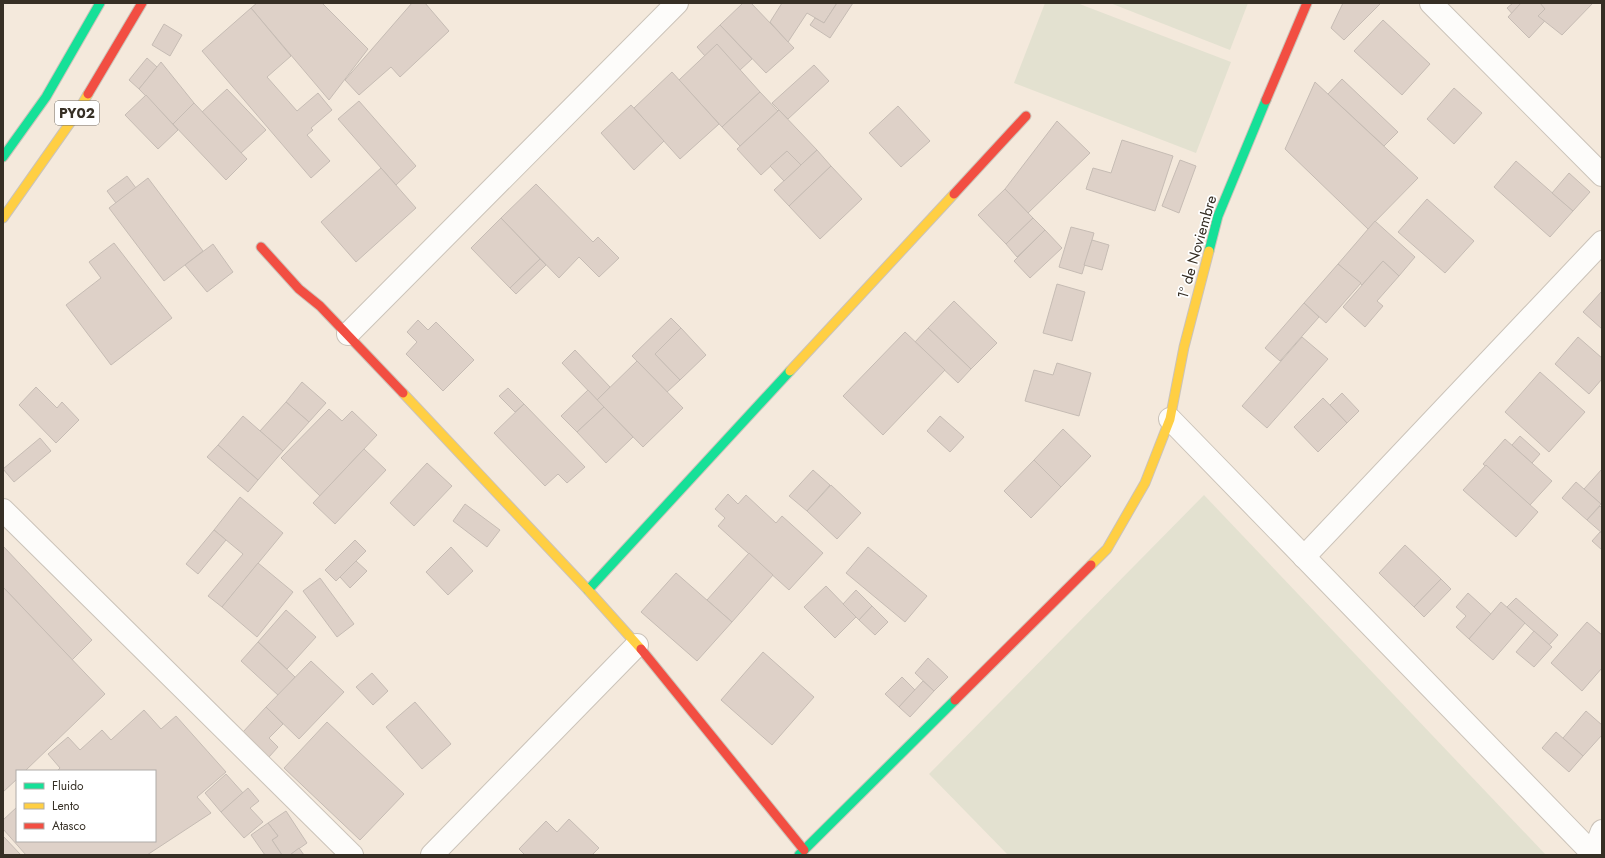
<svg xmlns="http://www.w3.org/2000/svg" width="1605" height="858" viewBox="0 0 1605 858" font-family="Jost,sans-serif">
	<rect width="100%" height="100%" fill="#f4e9dc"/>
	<g fill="#e3e1d0">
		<polygon points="1045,3 1077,3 1231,62 1196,153 1014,83"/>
		<polygon points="1110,3 1248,3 1230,50"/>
		<polygon points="1204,495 1546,855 1008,855 929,774"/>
	</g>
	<g fill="#ded1c8" stroke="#c6bcb4">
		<polygon points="257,3 322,3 368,49 329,100 251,8"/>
		<polygon points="412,3 425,3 449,31 400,77 391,67 359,95 345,80"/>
		<polygon points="743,3 751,3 794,48 766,73 720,25"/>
		<polygon points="782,3 837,3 824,23 807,13 788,42 770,22"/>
		<polygon points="837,3 853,3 830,38 810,25 815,18 824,23"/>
		<polygon points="1343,3 1381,3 1344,40 1331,28"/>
		<polygon points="1513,3 1539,3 1545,9 1525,28 1507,8"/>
		<polygon points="1521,3 1545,3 1554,11 1529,38 1508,17"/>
		<polygon points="1540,3 1593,3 1562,35 1538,16 1545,9"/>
		<polygon points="251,8 291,56 267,77 297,111 318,93 332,110 311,128 313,130 307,135 330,161 311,178 202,51"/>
		<polygon points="1383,20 1430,64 1402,95 1354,51"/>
		<polygon points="164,24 182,35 170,56 152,45"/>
		<polygon points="720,25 752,59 740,70 717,45 705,56 697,47"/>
		<polygon points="717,44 760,92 722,127 679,80"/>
		<polygon points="147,58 157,67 139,89 129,80"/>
		<polygon points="161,62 194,103 173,124 139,89"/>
		<polygon points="814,65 829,81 788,119 772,103"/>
		<polygon points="672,72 719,124 680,159 634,108"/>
		<polygon points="1342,79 1398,132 1384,146 1328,94"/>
		<polygon points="1315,82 1418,178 1368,229 1285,149"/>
		<polygon points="1454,88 1482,113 1454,144 1427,119"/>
		<polygon points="227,89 266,130 241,153 202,112"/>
		<polygon points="760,92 778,111 740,146 722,127"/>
		<polygon points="146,95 178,130 158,149 125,115"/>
		<polygon points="359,101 416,166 396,185 338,119"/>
		<polygon points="194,103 247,159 226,180 173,124"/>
		<polygon points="631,105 664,141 634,170 601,133"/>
		<polygon points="898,106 930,141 901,167 869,133"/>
		<polygon points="779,110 817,150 801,165 787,151 761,175 737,149"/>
		<polygon points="1057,121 1090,153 1028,213 1005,189"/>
		<polygon points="1122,140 1173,156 1155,211 1086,189 1093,168 1111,173"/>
		<polygon points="817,150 831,166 789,206 774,190"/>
		<polygon points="787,151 801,165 784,181 770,166"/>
		<polygon points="1180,160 1196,166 1179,213 1162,206"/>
		<polygon points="1516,161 1573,211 1550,237 1494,187"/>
		<polygon points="831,166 862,199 820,239 789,206"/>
		<polygon points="381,168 416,208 356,262 321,222"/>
		<polygon points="1569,173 1590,192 1573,211 1552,193"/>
		<polygon points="127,176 136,188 116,203 107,191"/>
		<polygon points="148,178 203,251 164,281 109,208"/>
		<polygon points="536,184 593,242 598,237 619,258 599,277 579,257 559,278 501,218"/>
		<polygon points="1005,189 1033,218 1006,244 978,215"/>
		<polygon points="1427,199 1474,241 1445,273 1398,232"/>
		<polygon points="501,218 540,259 510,288 471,248"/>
		<polygon points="1033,218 1045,230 1017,257 1006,244"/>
		<polygon points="1375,221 1415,257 1399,276 1383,261 1362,285 1338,264"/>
		<polygon points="1071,227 1094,233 1082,274 1059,267"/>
		<polygon points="1045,230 1062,248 1030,278 1014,261"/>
		<polygon points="1092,240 1109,245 1102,270 1084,265"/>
		<polygon points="114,243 172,318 111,365 66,305 101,278 89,262"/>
		<polygon points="213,244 233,272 207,292 185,265"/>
		<polygon points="540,259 546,265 516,294 510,288"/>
		<polygon points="1383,261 1399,276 1377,301 1383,306 1365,327 1343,307"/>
		<polygon points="1338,264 1361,283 1326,323 1304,303"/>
		<polygon points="1057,284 1085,292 1072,341 1043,333"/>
		<polygon points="1602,291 1602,329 1583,312"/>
		<polygon points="954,301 997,343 971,369 928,328"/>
		<polygon points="1304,303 1319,317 1280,361 1265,348"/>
		<polygon points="671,318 681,328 655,354 680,380 667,392 632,356"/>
		<polygon points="418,320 428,330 436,322 474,360 443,391 406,354 417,342 407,332"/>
		<polygon points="681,328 706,355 680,380 655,354"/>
		<polygon points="928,328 971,369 958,383 915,342"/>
		<polygon points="905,332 945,370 883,435 843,396"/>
		<polygon points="1302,337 1328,359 1267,428 1242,406"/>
		<polygon points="1578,337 1602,358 1602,379 1589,394 1555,364"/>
		<polygon points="575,350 610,387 597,400 562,363"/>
		<polygon points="637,361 683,408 643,447 597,400"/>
		<polygon points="1057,363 1091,373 1079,416 1025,401 1034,370 1053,375"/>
		<polygon points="1540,372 1585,412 1549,452 1505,412"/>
		<polygon points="302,382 326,403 309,422 286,402"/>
		<polygon points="36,387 57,408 62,402 79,420 56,443 19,405"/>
		<polygon points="508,388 524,404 515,412 499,396"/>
		<polygon points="588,390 604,407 577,432 561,416"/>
		<polygon points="1342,393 1359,411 1347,423 1330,405"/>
		<polygon points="1323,398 1347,423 1318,452 1294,427"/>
		<polygon points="286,402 309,422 283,451 260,431"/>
		<polygon points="524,404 585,467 567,483 558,474 545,486 494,433"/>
		<polygon points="604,407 633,437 606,463 577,432"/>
		<polygon points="329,409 342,421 352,411 377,435 320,496 281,458"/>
		<polygon points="243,416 283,451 258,480 218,445"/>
		<polygon points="940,416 964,437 950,452 927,431"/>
		<polygon points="1063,429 1091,456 1061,487 1034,460"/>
		<polygon points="1520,436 1540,454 1532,463 1512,445"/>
		<polygon points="40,438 51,451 14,482 3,469"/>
		<polygon points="1505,439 1552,481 1530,505 1483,464"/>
		<polygon points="218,445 258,480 248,492 207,457"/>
		<polygon points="364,449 386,470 335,524 313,503"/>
		<polygon points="1034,460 1061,487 1031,518 1004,491"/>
		<polygon points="427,463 452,486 414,526 390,503"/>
		<polygon points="1486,465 1538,512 1516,537 1463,490"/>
		<polygon points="1602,469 1602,503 1601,504 1584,489"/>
		<polygon points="813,470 830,485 807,511 789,496"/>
		<polygon points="1576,482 1601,504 1587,520 1562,498"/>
		<polygon points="831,485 861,513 837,539 807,511"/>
		<polygon points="728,494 738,504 746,495 776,523 782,516 823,553 789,590 718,526 725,518 715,509"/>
		<polygon points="240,497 283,533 222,607 208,596 243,554 214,530"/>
		<polygon points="465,504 500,530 487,547 453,521"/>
		<polygon points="1600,506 1602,508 1602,533 1587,520"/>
		<polygon points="214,530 226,540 198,574 186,564"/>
		<polygon points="1600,532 1602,533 1602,550 1592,541"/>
		<polygon points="355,540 366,551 336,581 325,570"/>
		<polygon points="1405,545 1441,579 1414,607 1379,573"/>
		<polygon points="3,546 92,640 72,660 3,587"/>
		<polygon points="451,547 473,571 448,595 426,572"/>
		<polygon points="868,547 927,596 905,622 846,573"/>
		<polygon points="749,553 773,575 732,622 707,600"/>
		<polygon points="356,561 367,571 350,588 340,577"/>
		<polygon points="258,563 293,592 257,637 222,607"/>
		<polygon points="676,573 732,622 697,661 641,612"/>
		<polygon points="320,578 354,624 337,637 303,591"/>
		<polygon points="1441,579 1451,589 1424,617 1414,607"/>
		<polygon points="826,586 856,617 835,638 804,607"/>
		<polygon points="3,587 105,694 25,771 17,771 17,779 3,792"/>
		<polygon points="856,590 872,606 859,620 843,604"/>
		<polygon points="1468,593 1491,614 1469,639 1456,627 1466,616 1456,607"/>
		<polygon points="1516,598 1558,635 1549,645 1507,607"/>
		<polygon points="1501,602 1525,623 1493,660 1469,639"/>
		<polygon points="872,606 888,622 875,635 859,620"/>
		<polygon points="286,610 316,637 287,669 258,642"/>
		<polygon points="1587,622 1602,635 1602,668 1582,691 1551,663"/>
		<polygon points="1534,631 1552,647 1534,667 1516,652"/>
		<polygon points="258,642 295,677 279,696 241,661"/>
		<polygon points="763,652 814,697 772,745 721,700"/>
		<polygon points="928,658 948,677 934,691 915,673"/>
		<polygon points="311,661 344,692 299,739 266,707"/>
		<polygon points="372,673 388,691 373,705 356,687"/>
		<polygon points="902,677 915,690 899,707 885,694"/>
		<polygon points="923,681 934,691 910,717 899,707"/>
		<polygon points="415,702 451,744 422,769 386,727"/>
		<polygon points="266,707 283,724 269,738 278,747 269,757 243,732"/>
		<polygon points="144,710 161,729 176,716 226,772 197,797 211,813 147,855 26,855 3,829 3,820 17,807 17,841 155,841 155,771 57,771 60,768 48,754 68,737 80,750 102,730 111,740"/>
		<polygon points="1586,711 1602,725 1602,735 1583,756 1563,738"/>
		<polygon points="327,722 404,794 360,840 284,768"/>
		<polygon points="1556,732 1583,756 1569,772 1542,748"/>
		<polygon points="226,774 243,793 221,812 205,793"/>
		<polygon points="248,788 259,801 250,808 263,822 244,838 221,812"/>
		<polygon points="286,811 307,843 290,855 282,855 272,840 278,836 268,823"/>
		<polygon points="569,819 599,848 592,855 525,855 519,849 546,821 557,832"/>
		<polygon points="268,823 278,836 272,840 282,855 265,855 251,835"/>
		<polygon points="3,836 21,855 3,855"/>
		<polygon points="299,848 304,855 290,855"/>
	</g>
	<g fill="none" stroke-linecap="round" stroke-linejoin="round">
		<defs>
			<g id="street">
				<polyline points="1431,3 1602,175"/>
				<polyline points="348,334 677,3"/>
				<polyline points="1170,419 1594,855"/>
				<polyline points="3,510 352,855"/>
				<polyline points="1304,557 1602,242"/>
				<polyline points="1593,854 1602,831"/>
				<polyline points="432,855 637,645"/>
			</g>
			<g id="fast">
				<polyline points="3,157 46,97 100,3"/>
				<polyline points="1209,251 1218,216 1266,100"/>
				<polyline points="588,590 790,371"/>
				<polyline points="799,855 955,700"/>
			</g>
			<g id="slow">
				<polyline points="3,218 77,113 88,94"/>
				<polyline points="790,371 954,194"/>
				<polyline points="403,393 588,590 641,649"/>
				<polyline points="1091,565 1107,549 1145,483 1170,419 1184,347 1209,251"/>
			</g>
			<g id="jam">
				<polyline points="88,94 142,3"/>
				<polyline points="1266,100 1307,3"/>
				<polyline points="954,194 1026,116"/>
				<polyline points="261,247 299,289 320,306 403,393"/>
				<polyline points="641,649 804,850"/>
				<polyline points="955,700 1091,565"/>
			</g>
		</defs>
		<use href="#street" stroke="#cbc3b9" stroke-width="24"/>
		<use href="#fast" stroke="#cbc3b9" stroke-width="11"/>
		<use href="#slow" stroke="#cbc3b9" stroke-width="11"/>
		<use href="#jam" stroke="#cbc3b9" stroke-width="11"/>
		<use href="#street" stroke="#fdfcfa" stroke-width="22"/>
		<use href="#fast" stroke="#16e098" stroke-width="9"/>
		<use href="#slow" stroke="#ffcf43" stroke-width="9"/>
		<use href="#jam" stroke="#f24e42" stroke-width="9"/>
	</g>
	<g text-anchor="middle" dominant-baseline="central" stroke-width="3.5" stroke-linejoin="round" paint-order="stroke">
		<rect fill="#fff" stroke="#726d66" stroke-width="1" x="55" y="101" width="44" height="24" rx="3"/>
		<g font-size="14" font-weight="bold" fill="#362f25">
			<text x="77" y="113">PY02</text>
		</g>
		<g font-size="15" fill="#362f25" stroke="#fff">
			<text transform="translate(1197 247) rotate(-74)">1º de Noviembre</text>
		</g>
	</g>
	<rect width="1605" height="858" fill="none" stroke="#362f25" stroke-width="8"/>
	<rect x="16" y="770" width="140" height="72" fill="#ffffff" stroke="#afaca8"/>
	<rect x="24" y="783" width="20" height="6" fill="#16e098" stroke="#afaca8"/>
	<text x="52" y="790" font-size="12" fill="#362f25">Fluido</text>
	<rect x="24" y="803" width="20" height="6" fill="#ffcf43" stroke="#afaca8"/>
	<text x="52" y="810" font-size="12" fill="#362f25">Lento</text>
	<rect x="24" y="823" width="20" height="6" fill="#f24e42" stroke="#afaca8"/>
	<text x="52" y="830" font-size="12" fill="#362f25">Atasco</text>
</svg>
